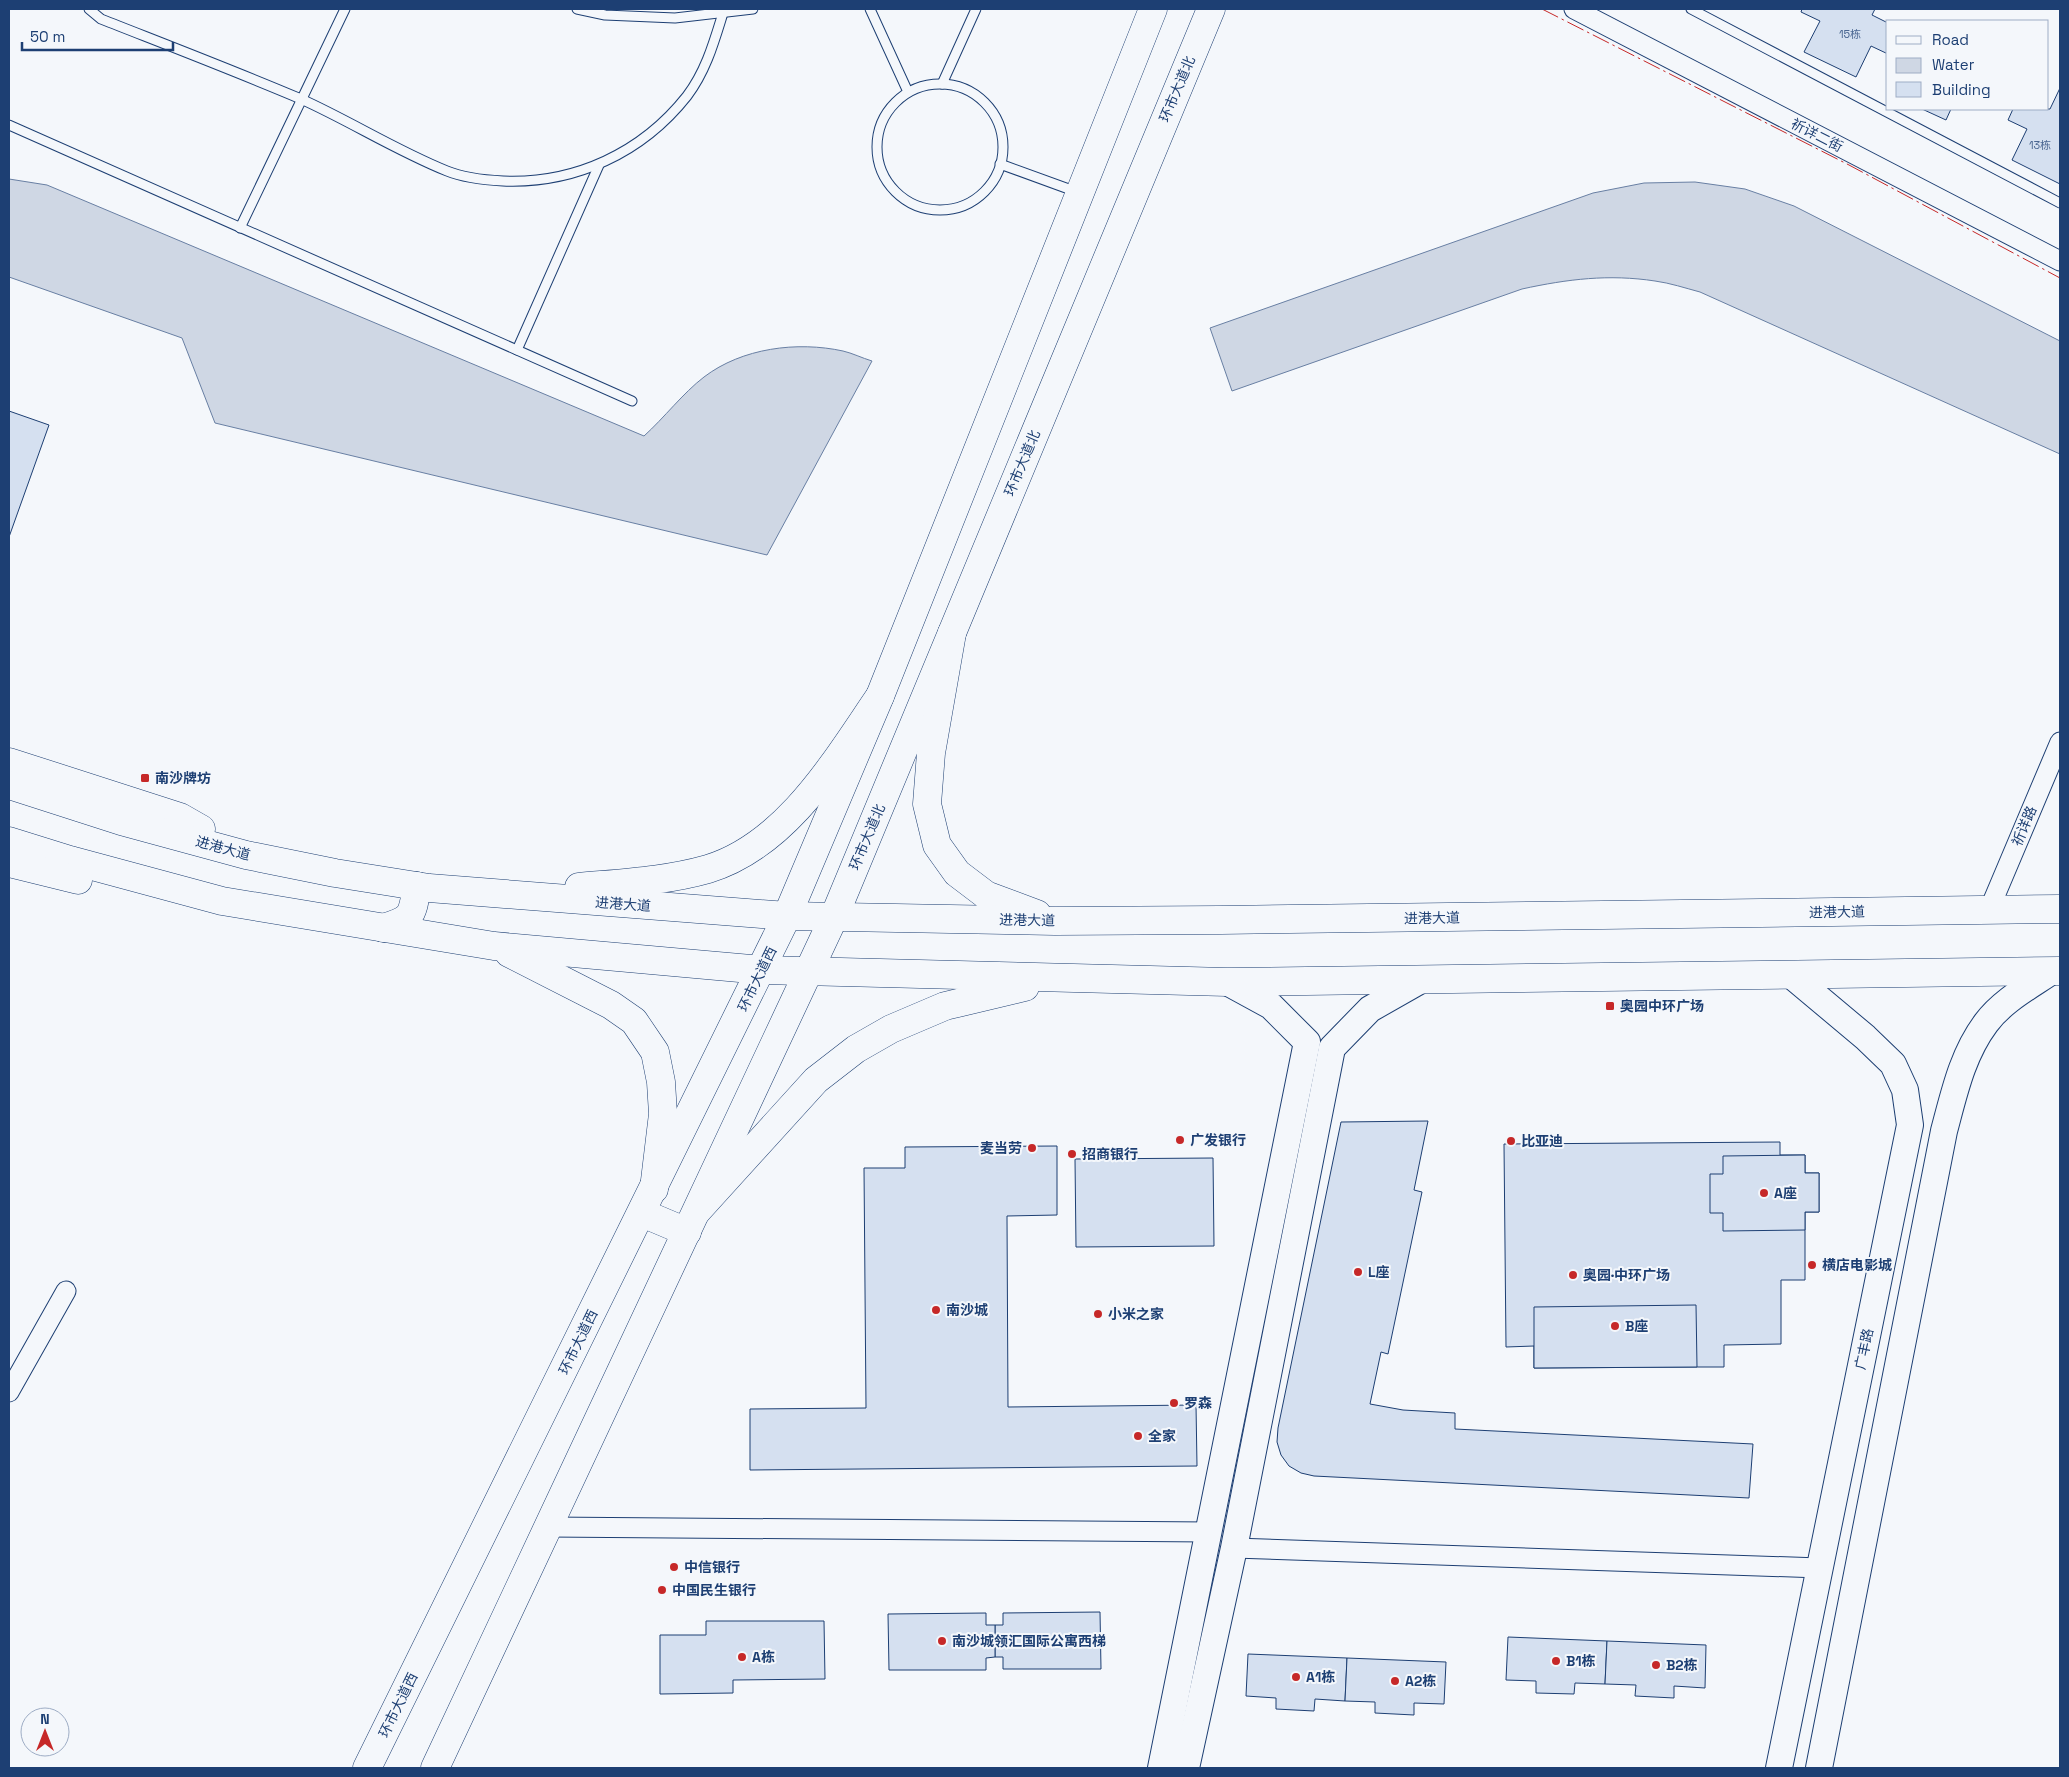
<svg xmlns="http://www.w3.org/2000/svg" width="2069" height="1777" viewBox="0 0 2069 1777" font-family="'Space Grotesk','Noto Sans SC',sans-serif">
	<rect width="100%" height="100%" fill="#f4f7fb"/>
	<g fill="#cfd7e4" stroke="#687fa3">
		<path d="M 9,179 L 47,185 L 644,436 C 664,418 683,393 704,377 C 742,348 797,341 843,351 C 852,353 862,358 872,361 L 767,555 L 215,423 L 182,338 L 9,277 Z"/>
		<path d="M 1695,182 L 1745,189 L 1794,206 L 2060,341 L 2060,454 L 1700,292 C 1685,288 1670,283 1655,281 C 1609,274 1568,279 1522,289 L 1232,391 L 1210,328 L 1593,193 L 1644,183 Z"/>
	</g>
	<g fill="#d5e0f0" stroke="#1d3f73">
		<polygon points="1802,9 1875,9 1872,15 1888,23 1888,54 1871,46 1856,77 1804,52 1820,21 1801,12"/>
		<polygon points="2060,88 2060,184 2012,160 2027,129 2008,120 2013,109 2050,109"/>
		<polygon points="1922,109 1951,109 1946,120"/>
		<polygon points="9,411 49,425 9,537"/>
		<polygon points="1428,1121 1414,1190 1422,1192 1388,1354 1381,1352 1370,1404 1403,1410 1455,1413 1455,1429 1753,1444 1749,1498 1314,1476 1301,1473 1289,1466 1281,1455 1277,1442 1278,1428 1341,1122"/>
		<polygon points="1780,1142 1780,1155 1805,1155 1805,1173 1819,1173 1819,1212 1805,1212 1805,1280 1781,1280 1781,1344 1724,1345 1724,1367 1697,1367 1534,1368 1534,1346 1506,1347 1504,1144"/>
		<polygon points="1057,1146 1057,1215 1007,1216 1008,1407 1196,1405 1197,1466 750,1470 750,1409 866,1408 864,1168 905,1168 905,1147"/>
		<polygon points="1805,1155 1805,1173 1819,1173 1819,1212 1805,1212 1805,1230 1723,1231 1723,1213 1710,1213 1710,1174 1723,1174 1723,1156"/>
		<polygon points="1213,1158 1214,1246 1076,1247 1075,1159"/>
		<polygon points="1696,1305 1697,1367 1534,1368 1534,1307"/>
		<polygon points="1100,1612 1101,1669 1003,1669 1003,1657 995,1657 995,1625 1003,1625 1003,1613"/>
		<polygon points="986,1613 986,1625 995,1625 995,1657 986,1658 986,1670 889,1670 888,1614"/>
		<polygon points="706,1621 824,1621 825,1679 733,1680 733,1693 660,1694 660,1635 706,1635"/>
		<polygon points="1508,1637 1607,1641 1605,1684 1575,1683 1574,1694 1536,1693 1536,1681 1506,1680"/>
		<polygon points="1607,1641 1706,1645 1705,1688 1674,1686 1674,1698 1635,1696 1636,1685 1605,1684"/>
		<polygon points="1248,1654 1347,1658 1345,1701 1315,1699 1314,1711 1276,1709 1276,1698 1246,1696"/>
		<polygon points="1347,1658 1446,1662 1444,1704 1414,1703 1414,1715 1375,1713 1375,1702 1345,1701"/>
	</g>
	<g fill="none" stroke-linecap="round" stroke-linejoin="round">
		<defs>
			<g id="lane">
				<path d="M 89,9 L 101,19 C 167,45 235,71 301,99 C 350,121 397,151 447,171 C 464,178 484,180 503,181 C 575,184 642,153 687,96 C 706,71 714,42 723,13"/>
				<polyline points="577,9 605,15 675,18 753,9"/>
				<polyline points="870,9 908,92"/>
				<polyline points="1691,9 2060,203"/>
				<polyline points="942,84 976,9"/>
				<circle cx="940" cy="147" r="63"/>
				<polyline points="9,125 632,401"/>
				<polyline points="1000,164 1077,192"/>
				<polyline points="240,228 345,9"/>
				<polyline points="517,350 599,165"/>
			</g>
			<g id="street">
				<polyline points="1574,9 2060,261"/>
				<polyline points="1989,910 2060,742"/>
				<polyline points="9,1392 66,1291"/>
				<polyline points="548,1527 1209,1532"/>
				<polyline points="1234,1548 1820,1568"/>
			</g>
			<g id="secondary">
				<polyline points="1161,1768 1307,1042 1271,1006 1227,982"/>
				<polyline points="1186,1768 1234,1548 1332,1048 1370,1009 1421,980"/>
				<polyline points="1779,1768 1910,1125 1905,1090 1893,1064 1865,1037 1791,975"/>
				<path d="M 1819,1768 L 1944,1131 C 1954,1094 1962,1055 1986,1023 C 2002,1001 2030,986 2052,971"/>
			</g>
			<g id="primary">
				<polyline points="642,1213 687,1232"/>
				<polyline points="367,1768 787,916 880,696 1153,9"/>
				<polyline points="435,1768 834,917 1211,9"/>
			</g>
			<g id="highway">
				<polyline points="952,633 931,753 927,804 937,845 957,873 986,895 1037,914"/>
				<polyline points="9,762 180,817 201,829"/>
				<polyline points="9,785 121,821 246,855 335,873 429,888 787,916 1055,921 1221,920 2060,909"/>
				<polyline points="9,841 70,860 222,901 494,946 762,970 1227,982 2060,971"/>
				<polyline points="9,863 78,880"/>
				<path d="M 579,887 C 622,883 666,881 708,869 C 787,845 836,760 880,696"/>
				<path d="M 383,928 C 413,919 412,916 417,886"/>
				<polyline points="509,953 611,1005 634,1021 655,1052 661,1082 663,1114 654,1189"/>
				<polyline points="697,1211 816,1080 856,1049 891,1029 945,1006 1025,987"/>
			</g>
		</defs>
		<use href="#lane" stroke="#1d3f73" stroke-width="11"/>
		<use href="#street" stroke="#1d3f73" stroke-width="21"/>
		<use href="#secondary" stroke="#1d3f73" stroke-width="28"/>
		<use href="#primary" stroke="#1d3f73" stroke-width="29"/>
		<use href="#highway" stroke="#1d3f73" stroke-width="29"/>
		<use href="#lane" stroke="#f4f7fb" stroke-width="9"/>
		<use href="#street" stroke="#f4f7fb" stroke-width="19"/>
		<use href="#secondary" stroke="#f4f7fb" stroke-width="26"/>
		<use href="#primary" stroke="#f4f7fb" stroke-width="28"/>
		<use href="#highway" stroke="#f4f7fb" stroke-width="28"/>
		<polyline stroke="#c62828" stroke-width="1" stroke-dasharray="18 4 2.5 4" stroke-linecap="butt" points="1542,9 1849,165 2060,278"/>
	</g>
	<g fill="#c62828" stroke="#f4f7fb" stroke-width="2">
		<rect x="140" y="773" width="10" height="10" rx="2.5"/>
		<rect x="1605" y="1001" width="10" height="10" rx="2.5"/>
		<circle cx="1180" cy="1140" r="5"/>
		<circle cx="1511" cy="1141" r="5"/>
		<circle cx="1032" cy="1148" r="5"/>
		<circle cx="1072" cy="1154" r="5"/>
		<circle cx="1764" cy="1193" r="5"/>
		<circle cx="1812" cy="1265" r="5"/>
		<circle cx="1358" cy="1272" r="5"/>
		<circle cx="1573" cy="1275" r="5"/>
		<circle cx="936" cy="1310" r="5"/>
		<circle cx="1098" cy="1314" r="5"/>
		<circle cx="1615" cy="1326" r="5"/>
		<circle cx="1174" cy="1403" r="5"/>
		<circle cx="1138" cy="1436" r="5"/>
		<circle cx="674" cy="1567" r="5"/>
		<circle cx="662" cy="1590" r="5"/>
		<circle cx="942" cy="1641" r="5"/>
		<circle cx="742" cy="1657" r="5"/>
		<circle cx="1556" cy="1661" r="5"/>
		<circle cx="1656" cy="1665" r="5"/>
		<circle cx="1296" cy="1677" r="5"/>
		<circle cx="1395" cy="1681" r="5"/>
	</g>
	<g text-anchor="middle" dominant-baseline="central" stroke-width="4" stroke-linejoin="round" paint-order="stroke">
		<g font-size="11" fill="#4b6792">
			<text x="1850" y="34">15栋</text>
			<text x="2040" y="145">13栋</text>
		</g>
		<g font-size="14" fill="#1d3f73" stroke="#f4f7fb">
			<text transform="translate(1177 89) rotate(-67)">环市大道北</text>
			<text transform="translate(1817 135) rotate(27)">祈详二街</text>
			<text transform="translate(1022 463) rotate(-67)">环市大道北</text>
			<text transform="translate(2024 826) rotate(-67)">祈详路</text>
			<text transform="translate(867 837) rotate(-67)">环市大道北</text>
			<text transform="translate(223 848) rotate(15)">进港大道</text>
			<text transform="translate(623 904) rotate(4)">进港大道</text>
			<text transform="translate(1837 912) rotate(-1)">进港大道</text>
			<text transform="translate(1432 918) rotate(-1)">进港大道</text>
			<text transform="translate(1027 920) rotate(1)">进港大道</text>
			<text transform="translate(757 979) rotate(-64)">环市大道西</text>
			<text transform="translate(578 1342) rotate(-64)">环市大道西</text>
			<text transform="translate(1864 1349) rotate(-78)">广丰路</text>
			<text transform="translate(398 1705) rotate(-64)">环市大道西</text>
		</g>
		<g font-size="14" font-weight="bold" fill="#1d3f73" stroke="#f4f7fb" text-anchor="start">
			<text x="155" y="778">南沙牌坊</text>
			<text x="1620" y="1006">奥园中环广场</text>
			<text x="1190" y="1140">广发银行</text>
			<text x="1521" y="1141">比亚迪</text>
			<text x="1022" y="1148" text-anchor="end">麦当劳</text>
			<text x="1082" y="1154">招商银行</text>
			<text x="1774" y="1193">A座</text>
			<text x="1822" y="1265">横店电影城</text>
			<text x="1368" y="1272">L座</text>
			<text x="1583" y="1275">奥园·中环广场</text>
			<text x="946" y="1310">南沙城</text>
			<text x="1108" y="1314">小米之家</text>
			<text x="1625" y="1326">B座</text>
			<text x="1184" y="1403">罗森</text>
			<text x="1148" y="1436">全家</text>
			<text x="684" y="1567">中信银行</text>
			<text x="672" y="1590">中国民生银行</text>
			<text x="952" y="1641">南沙城领汇国际公寓西梯</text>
			<text x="752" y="1657">A栋</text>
			<text x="1566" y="1661">B1栋</text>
			<text x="1666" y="1665">B2栋</text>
			<text x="1306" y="1677">A1栋</text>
			<text x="1405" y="1681">A2栋</text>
		</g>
	</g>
	<rect width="2069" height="1777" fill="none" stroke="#1d3f73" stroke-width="20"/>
	<rect x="1886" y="20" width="162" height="90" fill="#f4f7fb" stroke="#9eadc5"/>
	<rect x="1896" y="36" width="25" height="8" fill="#f4f7fb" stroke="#9eadc5"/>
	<text x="1932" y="45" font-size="15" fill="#1d3f73">Road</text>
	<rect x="1896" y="58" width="25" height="15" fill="#cfd7e4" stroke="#9eadc5"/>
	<text x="1932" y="70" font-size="15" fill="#1d3f73">Water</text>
	<rect x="1896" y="82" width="25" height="15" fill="#d5e0f0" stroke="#9eadc5"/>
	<text x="1932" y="95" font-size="15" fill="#1d3f73">Building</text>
	<g transform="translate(45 1732)"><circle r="24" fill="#f4f7fb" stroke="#9eadc5"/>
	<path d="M0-4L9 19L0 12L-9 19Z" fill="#c62828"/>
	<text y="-8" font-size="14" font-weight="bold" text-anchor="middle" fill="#1d3f73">N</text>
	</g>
	<path d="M22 42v8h151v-8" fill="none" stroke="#1d3f73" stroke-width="2.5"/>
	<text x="30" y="42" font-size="15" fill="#1d3f73" stroke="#f4f7fb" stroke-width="4" paint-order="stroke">50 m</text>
</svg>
